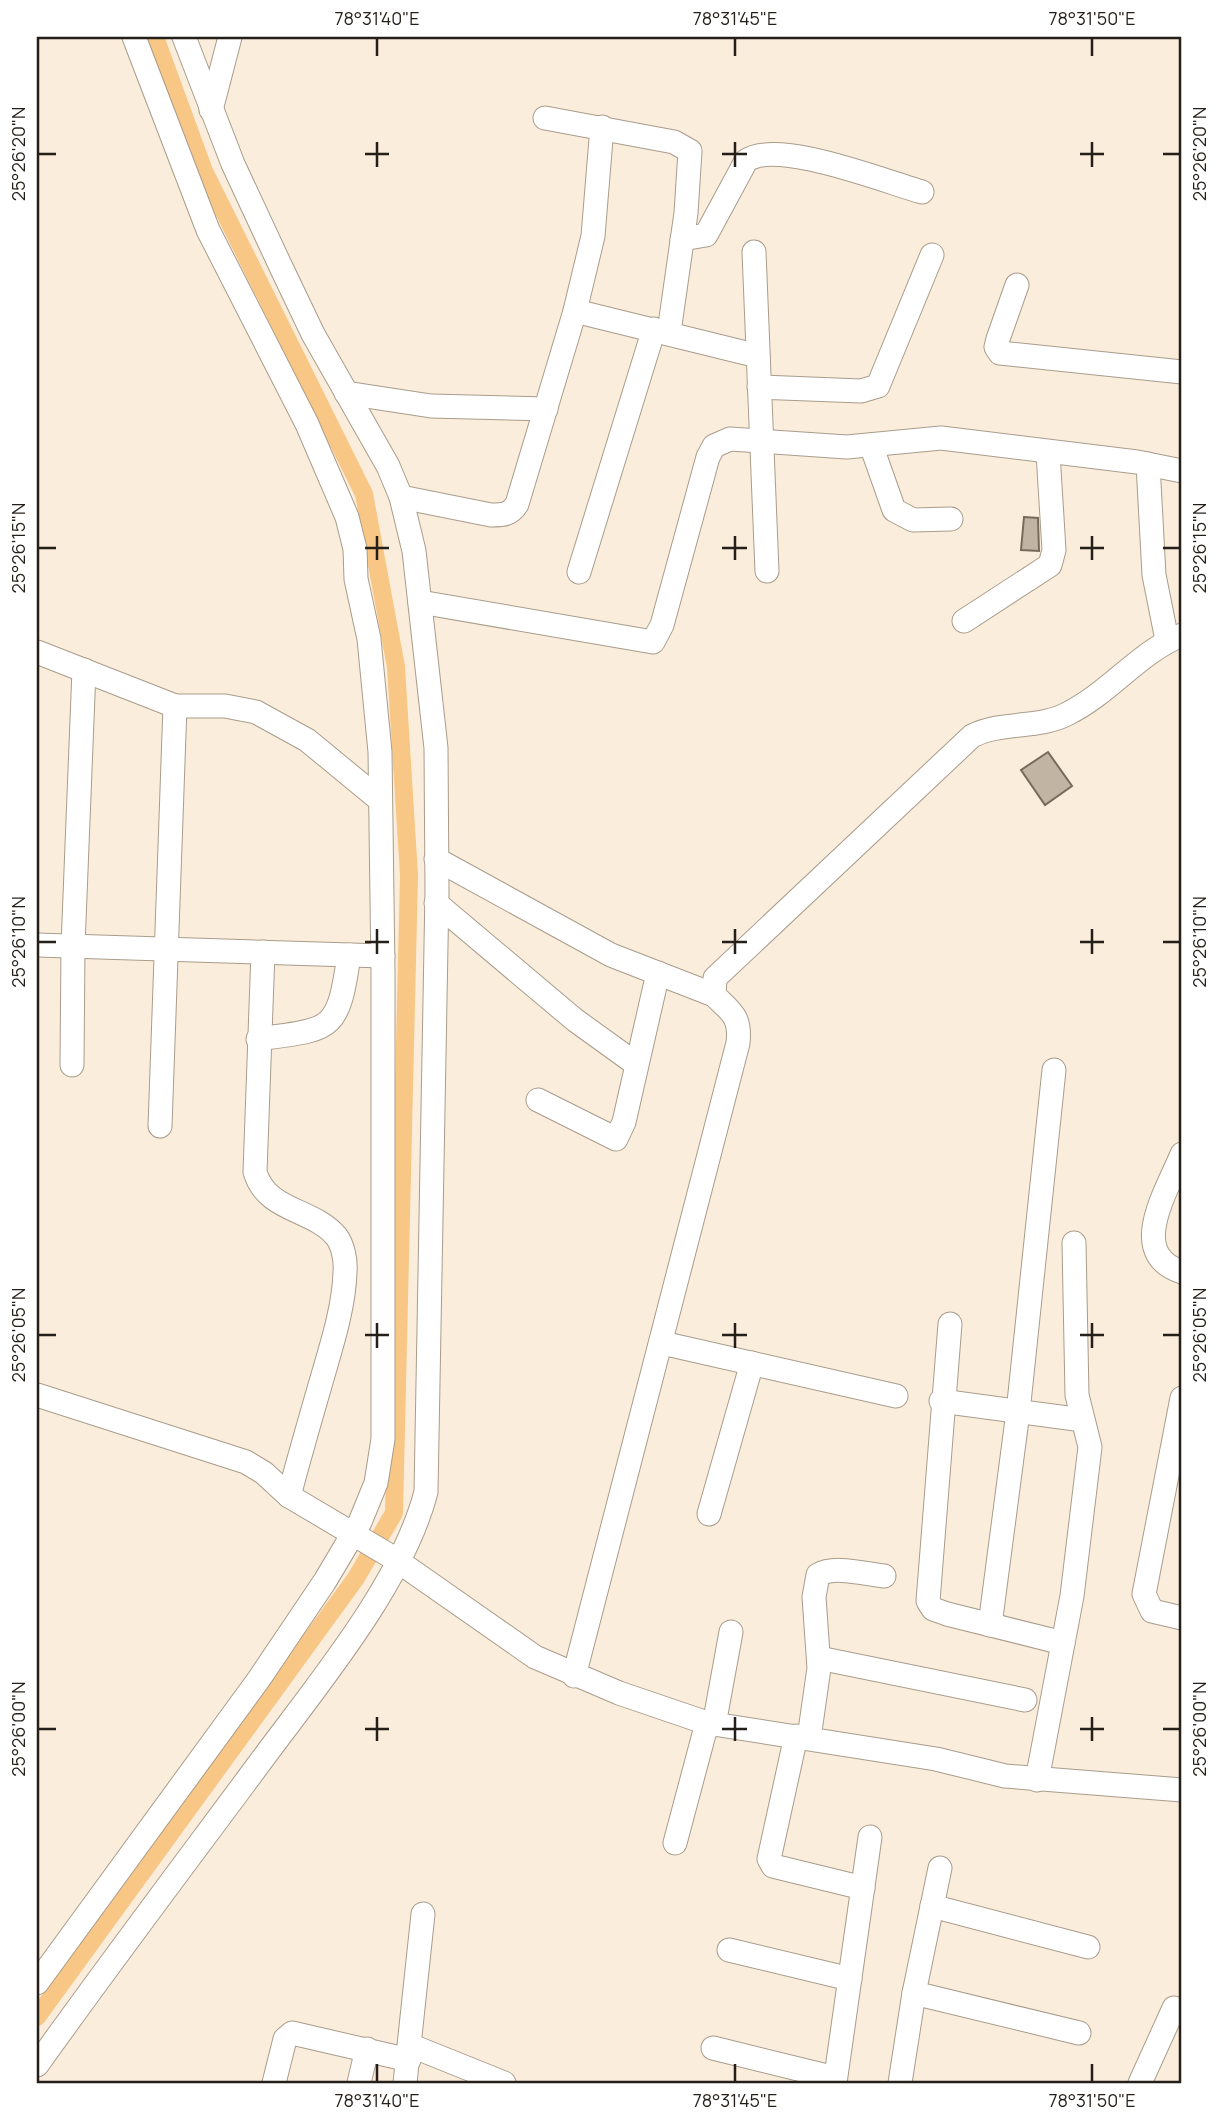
<svg xmlns="http://www.w3.org/2000/svg" width="1219" height="2120" viewBox="0 0 1219 2120" font-family="Manrope,sans-serif">
	<rect width="100%" height="100%" fill="#fbeddb"/>
	<g fill="none" stroke-linecap="round" stroke-linejoin="round">
		<polyline stroke="#f8c685" stroke-width="18" points="37,2017 356,1578 394,1513 409,875 396,667 364,494 204,171 155,37"/>
	</g>
	<g fill="#c2b4a3" stroke="#766a5a" stroke-width="2">
		<polygon points="1024,517 1038,518 1039,551 1021,550"/>
		<polygon points="1048,752 1072,786 1045,805 1021,770"/>
	</g>
	<g fill="none" stroke-linecap="round" stroke-linejoin="round">
		<defs>
			<g id="minor">
				<polyline points="211,110 230,37"/>
				<polyline points="545,118 674,142 690,151 686,213 669,332"/>
				<path d="M 682,239 L 706,235 L 746,161 C 776,138 886,182 922,192"/>
				<polyline points="754,252 767,571"/>
				<polyline points="1017,285 998,339 996,347 1000,353 1182,372"/>
				<polyline points="575,311 758,356"/>
				<polyline points="759,387 861,391 878,386 932,255"/>
				<polyline points="346,393 431,406 546,409"/>
				<polyline points="871,445 894,510 913,520 951,519"/>
				<polyline points="1148,464 1154,575 1167,640"/>
				<path d="M 401,497 L 491,515 C 503,515 510,515 517,504 L 575,311 L 593,236 L 602,127"/>
				<polyline points="579,572 654,329"/>
				<polyline points="420,602 653,642 662,625 708,457 714,446 730,439 847,447 941,438 1137,462 1182,471"/>
				<polyline points="964,621 1050,565 1054,550 1048,453"/>
				<polyline points="37,652 175,706 225,706 256,712 307,740 380,800"/>
				<polyline points="436,859 611,955 714,995"/>
				<polyline points="436,903 575,1020 636,1064"/>
				<polyline points="37,945 383,956"/>
				<path d="M 263,952 L 255,1172 C 267,1212 312,1208 336,1236 C 343,1245 346,1260 345,1272 C 344,1308 331,1347 321,1382 C 310,1420 299,1458 289,1496"/>
				<path d="M 258,1039 C 333,1029 338,1032 349,955"/>
				<polyline points="72,1065 73,946 84,670"/>
				<polyline points="538,1100 616,1139 624,1122 658,973"/>
				<polyline points="160,1126 175,706"/>
				<path d="M 1182,1154 C 1167,1191 1126,1254 1182,1272"/>
				<polyline points="950,1324 928,1601 933,1609 947,1614 1063,1643"/>
				<polyline points="662,1343 896,1396"/>
				<polyline points="37,1395 246,1462 264,1473 289,1496 392,1557 535,1657 619,1693 707,1723 936,1759 1005,1776 1182,1790"/>
				<polyline points="1182,1398 1144,1594 1152,1611 1182,1618"/>
				<polyline points="941,1401 1083,1420"/>
				<polyline points="709,1514 752,1363"/>
				<polyline points="990,1625 1018,1412 1054,1070"/>
				<polyline points="819,1658 1025,1700"/>
				<path d="M 574,1676 L 738,1043 C 741,1016 731,1012 714,995 L 715,978 L 972,736 C 1002,721 1038,729 1067,714 C 1111,692 1139,652 1182,635"/>
				<polyline points="714,1725 731,1632"/>
				<polyline points="796,1736 769,1859 773,1866 863,1888"/>
				<path d="M 809,1738 L 819,1668 L 814,1597 L 818,1575 C 835,1565 864,1574 884,1576"/>
				<polyline points="1037,1780 1072,1596 1090,1447 1077,1395 1074,1243"/>
				<polyline points="675,1843 707,1723"/>
				<polyline points="932,1906 1088,1947"/>
				<polyline points="729,1950 850,1979"/>
				<polyline points="37,1983 259,1679 325,1581 360,1522 376,1483 383,1439 383,971 380,752 369,639 356,579 355,549 347,517 307,424 208,230 134,37"/>
				<polyline points="914,1993 1079,2033"/>
				<polyline points="412,2046 504,2083"/>
				<polyline points="713,2048 835,2078"/>
				<path d="M 37,2065 C 112,1960 190,1857 267,1753 C 322,1679 403,1581 426,1492 L 437,891 L 436,748 L 414,551 L 401,497 L 388,466 L 313,334 L 281,267 L 233,164 L 184,37"/>
				<polyline points="274,2083 285,2039 292,2033 409,2060"/>
				<polyline points="359,2083 367,2049"/>
				<polyline points="405,2083 423,1914"/>
				<polyline points="835,2083 870,1837"/>
				<polyline points="900,2083 914,1993 940,1868"/>
				<polyline points="1140,2083 1174,2008"/>
			</g>
		</defs>
		<use href="#minor" stroke="#a99c8b" stroke-width="25"/>
		<use href="#minor" stroke="#fff" stroke-width="23"/>
	</g>
	<path fill="none" stroke="#251f19" stroke-width="2.5" d="M 377,38 L 377,56M 735,38 L 735,56M 1092,38 L 1092,56M 377,142 L 377,167M 735,142 L 735,167M 1092,142 L 1092,167M 38,154 L 56,154M 365,154 L 389,154M 722,154 L 747,154M 1080,154 L 1104,154M 1163,154 L 1180,154M 377,536 L 377,560M 735,536 L 735,560M 1092,536 L 1092,560M 38,548 L 56,548M 365,548 L 389,548M 722,548 L 747,548M 1080,548 L 1104,548M 1163,548 L 1180,548M 377,929 L 377,954M 735,929 L 735,954M 1092,929 L 1092,954M 38,942 L 56,942M 365,942 L 389,942M 722,942 L 747,942M 1080,942 L 1104,942M 1163,942 L 1180,942M 377,1323 L 377,1348M 735,1323 L 735,1348M 1092,1323 L 1092,1348M 38,1335 L 56,1335M 365,1335 L 389,1335M 722,1335 L 747,1335M 1080,1335 L 1104,1335M 1163,1335 L 1180,1335M 377,1717 L 377,1741M 735,1717 L 735,1741M 1092,1717 L 1092,1741M 38,1729 L 56,1729M 365,1729 L 389,1729M 722,1729 L 747,1729M 1080,1729 L 1104,1729M 1163,1729 L 1180,1729M 377,2064 L 377,2082M 735,2064 L 735,2082M 1092,2064 L 1092,2082"/>
	<rect width="1219" height="2120" fill="none" stroke="#ffffff" stroke-width="77"/>
	<rect x="38" y="38" width="1142" height="2044" fill="none" stroke="#251f19" stroke-width="2.5"/>
	<g font-size="18" text-anchor="middle" fill="#251f19">
		<text x="377" y="25">78°31'40"E</text>
		<text x="735" y="25">78°31'45"E</text>
		<text x="1092" y="25">78°31'50"E</text>
		<text transform="translate(19 154) rotate(-90)" y="6">25°26'20"N</text>
		<text transform="translate(1200 154) rotate(-90)" y="6">25°26'20"N</text>
		<text transform="translate(19 548) rotate(-90)" y="6">25°26'15"N</text>
		<text transform="translate(1200 548) rotate(-90)" y="6">25°26'15"N</text>
		<text transform="translate(19 942) rotate(-90)" y="6">25°26'10"N</text>
		<text transform="translate(1200 942) rotate(-90)" y="6">25°26'10"N</text>
		<text transform="translate(19 1335) rotate(-90)" y="6">25°26'05"N</text>
		<text transform="translate(1200 1335) rotate(-90)" y="6">25°26'05"N</text>
		<text transform="translate(19 1729) rotate(-90)" y="6">25°26'00"N</text>
		<text transform="translate(1200 1729) rotate(-90)" y="6">25°26'00"N</text>
		<text x="377" y="2107">78°31'40"E</text>
		<text x="735" y="2107">78°31'45"E</text>
		<text x="1092" y="2107">78°31'50"E</text>
	</g>
</svg>
